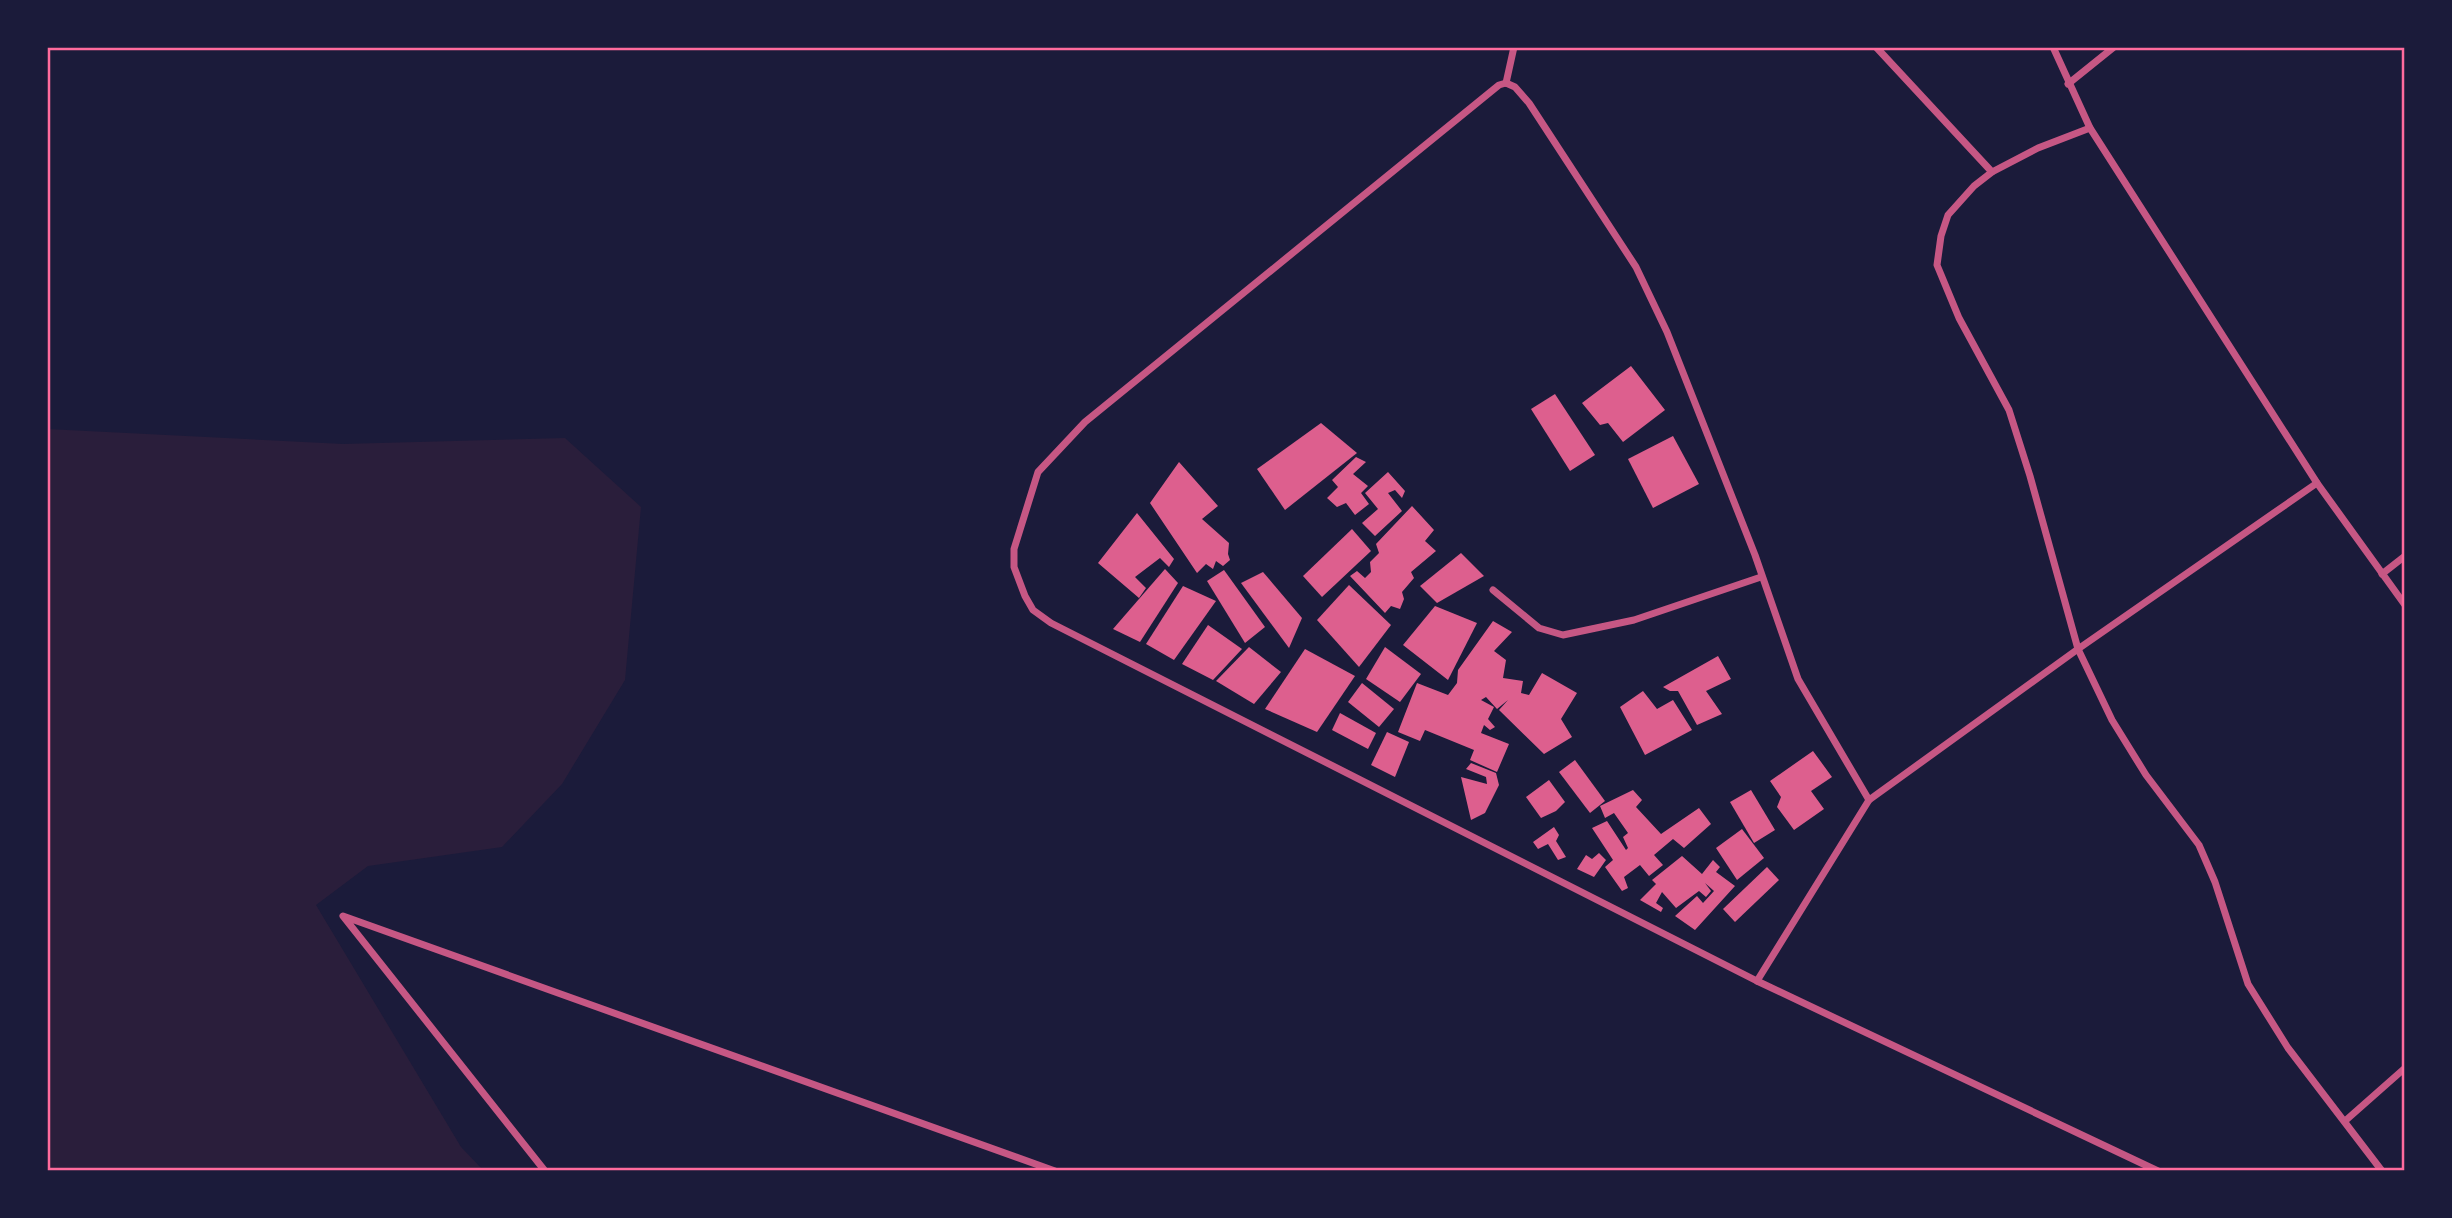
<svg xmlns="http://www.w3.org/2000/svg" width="2452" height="1218" viewBox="0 0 2452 1218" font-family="'Golos Text',sans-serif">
	<rect width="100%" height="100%" fill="#1b1b3a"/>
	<polygon fill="#2a1e3b" points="47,429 343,444 565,438 641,507 625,680 562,784 502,847 368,866 316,905 461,1147 484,1171 47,1171"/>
	<g fill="#dd5f8e">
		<polygon points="1631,366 1665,410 1623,442 1608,423 1600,425 1582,403"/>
		<polygon points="1555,394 1595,455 1570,471 1531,409"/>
		<polygon points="1321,423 1357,453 1285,510 1257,469"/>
		<polygon points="1673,436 1699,484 1653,508 1628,459"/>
		<polygon points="1356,457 1366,462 1353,474 1368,486 1361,493 1369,504 1355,515 1346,503 1337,507 1327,498 1338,487 1332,480"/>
		<polygon points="1179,462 1218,506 1202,519 1229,543 1228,554 1230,560 1223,566 1216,561 1213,569 1206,564 1197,573 1150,503"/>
		<polygon points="1388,472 1405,491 1402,498 1395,490 1388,493 1402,511 1375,536 1362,523 1378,509 1365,493"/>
		<polygon points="1412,506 1434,530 1425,541 1436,551 1411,572 1414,578 1402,592 1404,599 1400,609 1391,606 1385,613 1350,576 1357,571 1365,578 1371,572 1370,562 1379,553 1376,544"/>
		<polygon points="1137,513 1174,559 1169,567 1160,558 1135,577 1146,588 1139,598 1098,563"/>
		<polygon points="1352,529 1371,551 1322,597 1303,576"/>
		<polygon points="1461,553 1484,576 1437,603 1420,586"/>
		<polygon points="1165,569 1178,583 1140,642 1113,629"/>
		<polygon points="1224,570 1265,627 1245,643 1207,581"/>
		<polygon points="1263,572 1302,618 1289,648 1241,583"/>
		<polygon points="1349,585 1391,625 1359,667 1317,620"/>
		<polygon points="1183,586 1216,601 1174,660 1146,644"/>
		<polygon points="1435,606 1477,623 1448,680 1403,645"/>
		<polygon points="1493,621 1512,632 1494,651 1506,660 1503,678 1523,681 1521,693 1529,695 1542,673 1577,693 1561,719 1572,737 1544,754 1499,710 1508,700 1497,709 1486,697 1481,700 1494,707 1488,719 1495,727 1490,730 1484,725 1481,733 1509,744 1497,772 1470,760 1474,750 1425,730 1420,741 1398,732 1417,683 1448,695 1457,683 1458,670"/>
		<polygon points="1208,625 1242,649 1213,680 1182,664"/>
		<polygon points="1249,647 1281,672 1254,704 1216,681"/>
		<polygon points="1385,647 1421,674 1400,702 1366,679"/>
		<polygon points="1305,649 1355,676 1317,732 1265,709"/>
		<polygon points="1718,656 1731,679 1706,691 1722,714 1697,725 1678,691 1670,691 1663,687"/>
		<polygon points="1362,683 1394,709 1379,727 1348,702"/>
		<polygon points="1643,691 1657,709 1673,700 1692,730 1645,755 1620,707"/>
		<polygon points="1340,713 1376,733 1368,749 1332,730"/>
		<polygon points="1387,732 1409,742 1395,777 1371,765"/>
		<polygon points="1813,751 1832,777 1811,791 1824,809 1794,830 1777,807 1781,797 1770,781"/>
		<polygon points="1575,760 1605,801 1590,813 1559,772"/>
		<polygon points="1471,763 1496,773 1499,785 1485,813 1471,820 1461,777 1487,784 1486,777 1466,769"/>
		<polygon points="1549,780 1565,802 1556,811 1541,818 1526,797"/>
		<polygon points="1633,790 1642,800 1636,807 1661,834 1699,808 1711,824 1684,848 1673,839 1654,855 1663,865 1649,876 1640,865 1624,877 1628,888 1622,891 1605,867 1613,860 1592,828 1607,821 1626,850 1628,848 1623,837 1628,833 1614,813 1605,818 1600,806"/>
		<polygon points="1751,790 1775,830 1754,843 1730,802"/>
		<polygon points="1554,827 1559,835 1556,841 1566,857 1558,860 1548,844 1538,849 1533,842"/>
		<polygon points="1742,829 1764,858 1737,880 1716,848"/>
		<polygon points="1599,853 1606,860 1594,877 1577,869 1586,855 1592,859"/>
		<polygon points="1682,856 1702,874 1713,860 1720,867 1716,872 1735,886 1695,930 1675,916 1697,896 1703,903 1714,891 1705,883 1711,891 1706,897 1699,891 1676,908 1662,892 1656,903 1663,908 1661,912 1640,900 1656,884 1652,880"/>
		<polygon points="1767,867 1779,880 1735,922 1723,909"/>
	</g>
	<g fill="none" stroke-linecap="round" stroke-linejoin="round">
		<g stroke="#c65784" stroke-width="7">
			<polyline points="1876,47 1992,172 2038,148 2090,128"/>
			<polyline points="2053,47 2090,128 2317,483 2405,605"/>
			<polyline points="1506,83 1499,85 1085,422 1038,472 1014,549 1014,567 1025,596 1033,610 1051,623 1757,981 2158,1171"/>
			<polyline points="1506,83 1515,87 1529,103 1636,267 1667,332 1755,555 1798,679 1869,800"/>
			<polyline points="1506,83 1514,47"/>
			<polyline points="2068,84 2114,47"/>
			<polyline points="1992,172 1974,186 1948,215 1941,236 1937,265 1959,318 2009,410 2030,476 2078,649 2112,720 2146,775 2199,845 2215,882 2248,984 2288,1048 2382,1171"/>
			<polyline points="2382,574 2405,556"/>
			<polyline points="1493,590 1539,628 1563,635 1634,620 1761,577"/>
			<polyline points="1757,981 1869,800 2078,649 2317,483"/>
			<polyline points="2345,1121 2405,1068"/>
			<polyline points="545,1171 343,916 1055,1171"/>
		</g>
	</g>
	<rect width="2452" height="1218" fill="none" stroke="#1b1b3a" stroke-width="98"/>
	<rect x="49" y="49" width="2354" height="1120" fill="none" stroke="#ff6b9d" stroke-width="2.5"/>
</svg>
